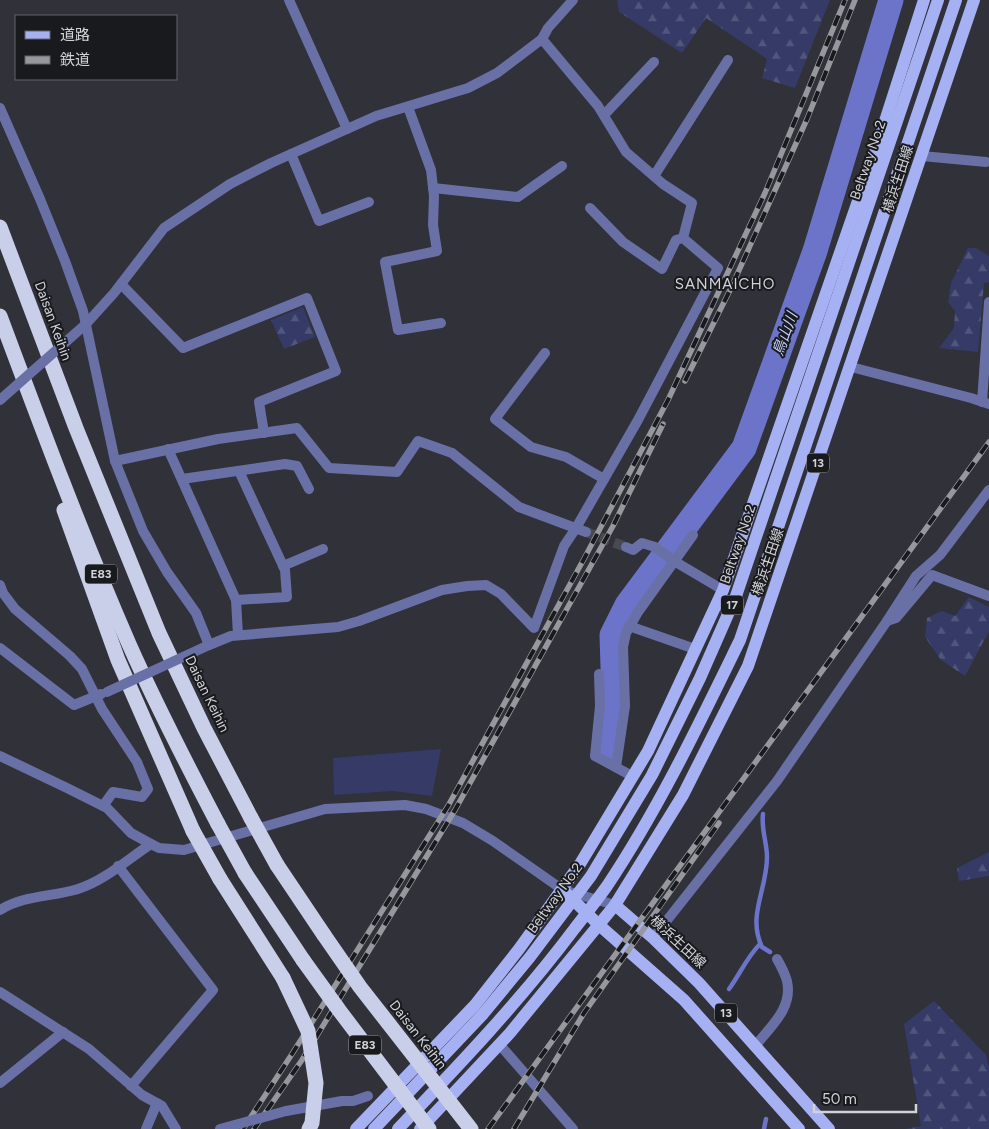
<svg xmlns="http://www.w3.org/2000/svg" width="989" height="1129" viewBox="0 0 989 1129" font-family="Figtree,'Noto Sans JP',sans-serif">
	<defs>
		<pattern id="forest-firs" width="22" height="20" patternUnits="userSpaceOnUse" patternTransform="scale(1.25)"><rect width="22" height="20" fill="#353a67"/><path d="M5 1l3.5 6h-7zM16 11l3.5 6h-7z" fill="#51567c"/></pattern>
	</defs>
	<rect width="100%" height="100%" fill="#303139"/>
	<polygon fill="#353a67" points="441,749 432,796 393,791 334,795 333,758"/>
	<g fill="url(#forest-firs)">
		<polygon points="617,0 830,0 795,88 762,78 767,59 706,18 682,53 619,12"/>
		<polygon points="968,248 976,248 989,256 989,282 984,283 978,352 939,348 954,328 955,311 948,302 951,283"/>
		<polygon points="303,307 315,337 284,349 271,320"/>
		<polygon points="969,597 989,607 989,631 965,676 941,660 925,637 927,618 942,611 955,616"/>
		<polygon points="989,852 989,876 959,881 957,868"/>
		<polygon points="934,1001 986,1055 989,1067 989,1129 905,1129 921,1126 904,1024"/>
	</g>
	<g fill="none" stroke-linecap="round" stroke-linejoin="round">
		<g stroke="#6b74c8" stroke-width="4.5">
			<path d="M 763,814 C 761,829 767,843 767,857 C 767,890 747,916 762,947 L 770,952"/>
			<path d="M 729,989 C 740,974 747,957 760,944"/>
			<polyline points="764,1129 766,1119"/>
		</g>
		<polyline stroke="#6b74c8" stroke-width="25" points="607,752 614,699 612,635 627,605 744,448 815,251 891,0"/>
		<polyline stroke="#484951" stroke-width="10" stroke-dasharray="10 5" stroke-linecap="butt" points="586,532 626,547"/>
		<g stroke="#6870a6" stroke-width="10">
			<polyline points="289,0 347,129"/>
			<polyline points="408,107 431,170 434,196 433,225 437,251 385,262 398,330 441,323"/>
			<polyline points="0,108 40,199 65,261 83,311 115,461 143,531 167,572 196,613 209,645 231,636 338,627 359,621 442,590 467,586 486,585 501,594 534,628 564,546 576,528 638,420 718,268 683,238 692,203 663,184 626,152 598,106 542,39"/>
			<polyline points="604,115 654,62"/>
			<polyline points="291,154 319,221 369,202"/>
			<polyline points="922,156 986,162"/>
			<polyline points="654,176 728,60"/>
			<polyline points="433,188 518,197 562,166"/>
			<polyline points="590,208 623,242 662,269 676,240 683,238"/>
			<polyline points="121,284 183,348 307,298 336,371 259,402 264,433"/>
			<polyline points="86,324 114,293 164,228 230,184 271,163 376,116 468,88 497,73 542,39 548,28 573,0"/>
			<polyline points="545,353 495,419 531,447 566,457 604,479"/>
			<polyline points="851,367 971,398 989,404"/>
			<polyline points="982,402 989,302"/>
			<polyline points="168,449 236,600 238,635"/>
			<polyline points="115,461 218,439 297,428 329,468 397,472 418,441 452,453 519,507 586,532"/>
			<polyline points="182,479 285,464 297,466 309,489"/>
			<polyline points="626,547 633,550 642,543 655,547 674,561 723,590"/>
			<polyline points="283,566 323,549"/>
			<polyline points="0,585 3,593 15,609 70,656 82,669 102,709 137,762 148,789 142,797 113,792 103,806"/>
			<polyline points="236,600 287,597 285,570 239,471"/>
			<polyline points="887,621 916,576 940,555 989,490"/>
			<polyline points="629,626 695,649"/>
			<polyline points="0,648 74,705 101,694"/>
			<polyline points="599,674 600,706 595,756 632,776"/>
			<polyline points="616,767 625,706 623,647 626,633 638,612 693,535"/>
			<polyline points="118,866 213,990 131,1086"/>
			<path d="M 0,910 C 24,895 52,897 78,889 C 104,881 128,859 151,844"/>
			<polyline points="653,938 777,781 887,621 896,618 932,575 989,596"/>
			<polyline points="0,992 89,1049 142,1095 162,1106 176,1129"/>
			<path d="M 756,1045 C 771,1026 793,1008 787,981 C 785,974 781,966 777,959"/>
			<polyline points="0,1083 63,1032"/>
			<polyline points="286,1111 342,1101 353,1101 368,1096"/>
			<polyline points="146,1129 157,1103"/>
		</g>
		<g stroke="#6870a6" stroke-width="10">
			<polyline points="0,756 67,788 107,808 131,833 151,844 159,848 184,850 325,809 405,805 426,809 463,823 493,841 563,890 615,905"/>
			<polyline points="500,1045 573,1129"/>
		</g>
		<g stroke="#a6b1f3" stroke-width="12">
			<polyline points="566,893 599,925 684,1000 799,1129"/>
			<polyline points="615,905 653,938 699,983 829,1129"/>
			<polyline points="356,1129 475,1005 519,949 580,864 648,751 723,590 876,149 924,0"/>
			<polyline points="420,1129 510,1033 615,905 683,795 748,666 974,0"/>
		</g>
		<g stroke="#c9cee9" stroke-width="15">
			<polyline points="0,227 76,428 159,633 204,728 251,818"/>
			<path d="M 0,316 C 41,426 82,536 129,644 C 156,705 187,765 218,824"/>
			<polyline points="64,510 118,660 193,831"/>
			<polyline points="277,865 324,935"/>
			<polyline points="245,873 303,960"/>
			<polyline points="220,879 283,978"/>
		</g>
		<defs>
			<g id="rail">
				<polyline points="685,381 731,288 807,119 855,0"/>
				<polyline points="243,1129 292,1054 448,806 585,557 668,400 765,193 845,0"/>
				<polyline points="254,1129 302,1060 455,810 613,526 663,424"/>
				<polyline points="488,1129 989,442"/>
				<polyline points="514,1129 584,1013 719,823"/>
			</g>
		</defs>
		<use href="#rail" stroke="#97989e" stroke-width="5.5"/>
		<use href="#rail" stroke="#191a1d" stroke-width="4" stroke-dasharray="11" stroke-linecap="butt"/>
		<g stroke="#6870a6" stroke-width="10">
			<polyline points="0,400 86,324"/>
			<polyline points="107,692 209,645"/>
			<polyline points="220,1129 286,1111"/>
		</g>
		<g stroke="#a6b1f3" stroke-width="12">
			<polyline points="374,1129 483,1014 530,957 591,876 652,775 700,678 736,596 938,0"/>
			<path d="M 398,1129 C 460,1064 521,1000 575,928 C 586,914 597,900 607,886 C 659,808 699,724 740,640 L 956,0"/>
		</g>
		<g stroke="#c9cee9" stroke-width="15">
			<polyline points="251,818 277,865"/>
			<polyline points="218,824 245,873"/>
			<polyline points="193,831 220,879"/>
			<polyline points="324,935 360,987 471,1129"/>
			<polyline points="303,960 339,1010 429,1129"/>
			<polyline points="283,978 308,1031 316,1083 312,1123 309,1129"/>
		</g>
	</g>
	<g text-anchor="middle" dominant-baseline="central" stroke-width="4" stroke-linejoin="round" paint-order="stroke">
		<g fill="#191a1d" stroke="#9a9ca0" stroke-width="1">
			<rect x="807" y="453.5" width="22" height="19" rx="4"/>
			<rect x="85" y="564.5" width="32" height="19" rx="4"/>
			<rect x="721" y="595.5" width="22" height="19" rx="4"/>
			<rect x="715" y="1003.5" width="22" height="19" rx="4"/>
			<rect x="349" y="1035.5" width="32" height="19" rx="4"/>
		</g>
		<g font-size="12" font-weight="bold" fill="#d2d3d8">
			<text x="818" y="463">13</text>
			<text x="101" y="574">E83</text>
			<text x="732" y="605">17</text>
			<text x="726" y="1013">13</text>
			<text x="365" y="1045">E83</text>
		</g>
		<g font-size="14" fill="#d2d3d8" stroke="#191a1d">
			<text transform="translate(868 160) rotate(-71)">Beltway No.2</text>
			<text transform="translate(898 179) rotate(-72)">横浜生田線</text>
			<text transform="translate(53 321) rotate(70)">Daisan Keihin</text>
			<text transform="translate(738 544) rotate(-71)">Beltway No.2</text>
			<text transform="translate(768 562) rotate(-71)">横浜生田線</text>
			<text transform="translate(207 694) rotate(64)">Daisan Keihin</text>
			<text transform="translate(555 898) rotate(-54)">Beltway No.2</text>
			<text transform="translate(678 942) rotate(43)">横浜生田線</text>
			<text transform="translate(418 1035) rotate(52)">Daisan Keihin</text>
		</g>
		<g font-size="15" letter-spacing="1" fill="#d2d3d8" stroke="#191a1d">
			<text x="725" y="284">SANMAICHO</text>
		</g>
		<g font-size="15" font-style="italic" fill="#c7d0fc" stroke="#191a1d">
			<text transform="translate(785 334) rotate(-70)">鳥山川</text>
		</g>
	</g>
	<rect x="15" y="15" width="162" height="65" fill="#191a1d" stroke="#636468"/>
	<rect x="25" y="31" width="25" height="8" fill="#a6b1f3" stroke="#636468"/>
	<text x="60" y="40" font-size="15" fill="#d2d3d8">道路</text>
	<rect x="25" y="56" width="25" height="8" fill="#97989e" stroke="#636468"/>
	<text x="60" y="65" font-size="15" fill="#d2d3d8">鉄道</text>
	<path d="M814 1104v8h102v-8" fill="none" stroke="#d2d3d8" stroke-width="2.5"/>
	<text x="822" y="1104" font-size="15" fill="#d2d3d8" stroke="#191a1d" stroke-width="4" paint-order="stroke">50 m</text>
</svg>
